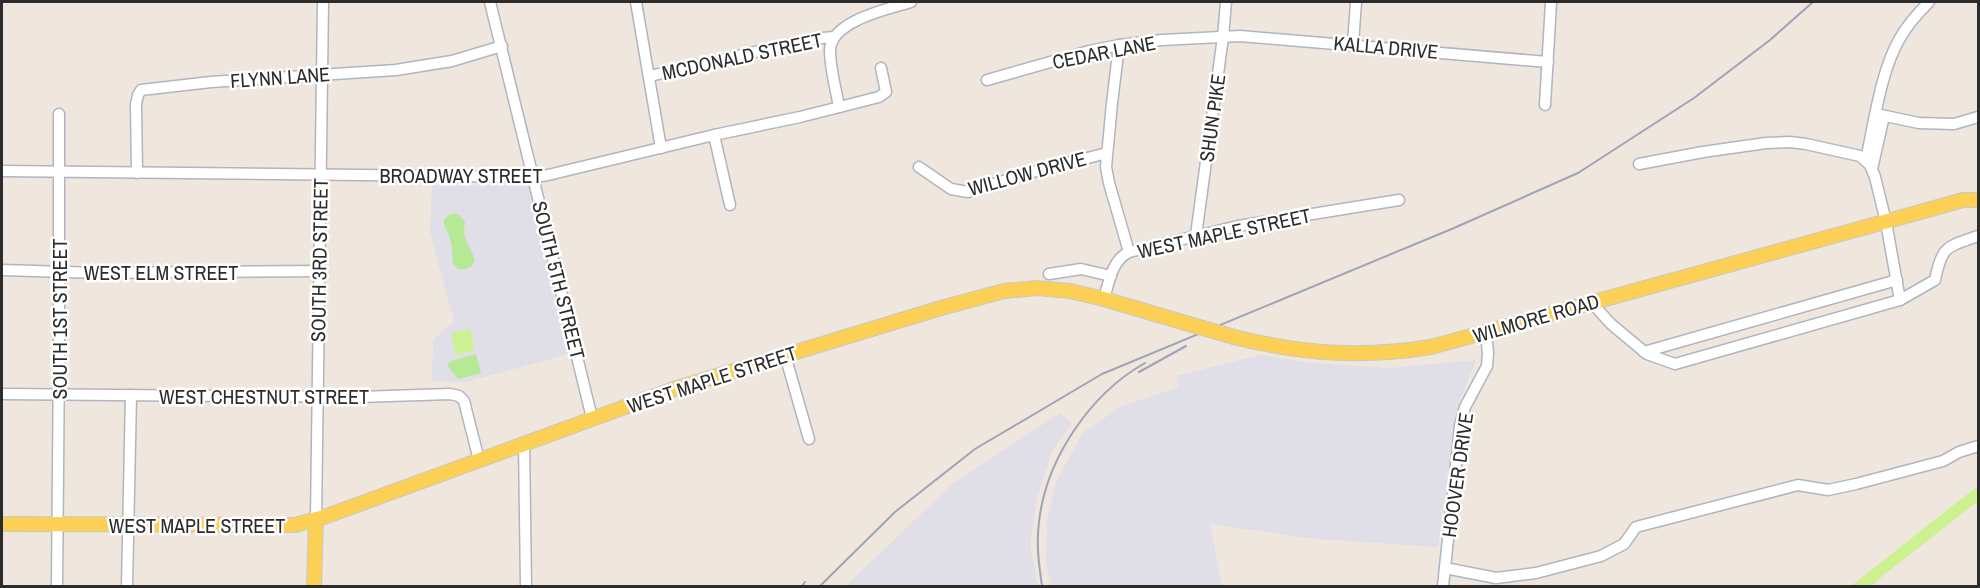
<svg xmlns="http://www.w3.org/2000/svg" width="1980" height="588" viewBox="0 0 1980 588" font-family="'Archivo Narrow',sans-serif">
	<rect width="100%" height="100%" fill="#efe7dd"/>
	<g fill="#e0dee7">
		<polygon points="528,185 569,354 466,382 432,381 433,340 454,321 430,233 432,186"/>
		<polygon points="1259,355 1310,363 1390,368 1476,360 1456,411 1438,547 1316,539 1210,524 1222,586 1051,586 1046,564 1047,519 1057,480 1083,433 1120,407 1178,387 1176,376"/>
		<polygon points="1060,413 1072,424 1053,449 1038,494 1030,544 1038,586 846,586 951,485"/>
	</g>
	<g fill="#b5e996">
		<path d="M 450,214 L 458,214 L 465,222 C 461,240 471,246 475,261 C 471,268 467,270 458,269 L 453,264 C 452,255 453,247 450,239 C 448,231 444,228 444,220 Z"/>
		<polygon points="476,354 481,373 458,379 447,365 451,361"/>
	</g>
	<g fill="#cbf191">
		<polygon points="470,329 475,350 456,355 451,333"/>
		<polygon points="1978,486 1978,501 1880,578 1872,586 1851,586"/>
	</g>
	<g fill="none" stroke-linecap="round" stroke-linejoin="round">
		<defs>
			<g id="minor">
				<polyline points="490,2 592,418"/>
				<polyline points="636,2 661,148"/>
				<polyline points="1353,44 1356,2"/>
				<polyline points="1119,45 1112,103 1106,167 1109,183 1129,252"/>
				<polyline points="650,76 811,39 834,37"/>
				<polyline points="987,80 1089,51 1119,45 1162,40 1240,36 1548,62"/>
				<polyline points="1545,105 1551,2"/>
				<path d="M 839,107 C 836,89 830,69 830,50 C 831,21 888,9 911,2"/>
				<polyline points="1876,114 1919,123 1954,124 1978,117"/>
				<polyline points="714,135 730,205"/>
				<path d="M 1866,160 C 1874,123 1881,70 1900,38 C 1908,24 1918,13 1929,2"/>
				<path d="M 1639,164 L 1703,152 L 1766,143 L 1790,142 L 1806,144 L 1860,156 L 1870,165 L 1875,177 L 1886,222 L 1900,300 L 1935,280 C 1942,245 1947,247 1978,236"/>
				<polyline points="919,167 951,189 968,192 1029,173 1107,153"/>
				<polyline points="1872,169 1884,116"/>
				<polyline points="2,171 534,177 548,175 714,135 800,117 879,97 886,92 881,68"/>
				<polyline points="137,173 136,104 138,95 141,90 211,82 396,70 452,61 502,46"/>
				<polyline points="1196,235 1223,37 1226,2"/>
				<polyline points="2,270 98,273 319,271"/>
				<polyline points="1049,274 1081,269 1111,276"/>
				<path d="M 1104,299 C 1109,282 1112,260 1129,252 L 1238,226 L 1399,200"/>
				<polyline points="1591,302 1611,324 1647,354 1675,364 1900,300"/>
				<polyline points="1644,352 1897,280"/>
				<polyline points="785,355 809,439"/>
				<polyline points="2,394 359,397 450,394 459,396 464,401 479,460"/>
				<polyline points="524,443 526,586"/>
				<polyline points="316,519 323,2"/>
				<polyline points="1445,568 1496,578 1536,573 1601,556 1624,544 1636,527 1798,485 1828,490 1856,484 1943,461 1959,452 1978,446"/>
				<polyline points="57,586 59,353 59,114"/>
				<polyline points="127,586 131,395"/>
				<polyline points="1443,586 1460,426 1465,407 1487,366 1488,353 1486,333"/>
			</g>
			<g id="major">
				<path d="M 1234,337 C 1302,354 1362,358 1431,347 L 1913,214 L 1963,200 L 1978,200"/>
				<polyline points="2,524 295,525 324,517 674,389 941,308 1004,291 1037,288 1070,291 1104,299 1189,324"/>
				<polyline points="314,586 316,519"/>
			</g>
		</defs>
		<use href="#minor" stroke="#b1b4c1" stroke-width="13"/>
		<use href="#major" stroke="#c8c8c8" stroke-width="16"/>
		<use href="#minor" stroke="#fff" stroke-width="10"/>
		<use href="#major" stroke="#fcd055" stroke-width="14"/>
		<g stroke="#9fa3b8" stroke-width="2">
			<polyline points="1139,372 1186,346"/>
			<polyline points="802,586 805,582"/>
			<polyline points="820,586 895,512 975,449 1102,374 1454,228 1578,173 1694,98 1770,40 1813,2"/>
			<path d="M 1042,586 C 1039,565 1036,544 1039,522 C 1046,459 1090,394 1145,363"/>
		</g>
		<defs>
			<polyline id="major-bridge" points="1189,324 1234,337"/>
		</defs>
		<use href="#major-bridge" stroke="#c8c8c8" stroke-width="16" stroke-linecap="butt"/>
		<use href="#major-bridge" stroke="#fcd055" stroke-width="14"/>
	</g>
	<g text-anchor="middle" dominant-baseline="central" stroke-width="5" stroke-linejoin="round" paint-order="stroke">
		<g font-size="20" fill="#2c2c2c" stroke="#fff">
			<text transform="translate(1386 47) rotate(5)">KALLA DRIVE</text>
			<text transform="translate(1104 52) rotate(-11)">CEDAR LANE</text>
			<text transform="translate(742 56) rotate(-12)">MCDONALD STREET</text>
			<text transform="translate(280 77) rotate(-4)">FLYNN LANE</text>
			<text transform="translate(1212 118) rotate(-82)">SHUN PIKE</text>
			<text transform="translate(1027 173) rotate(-15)">WILLOW DRIVE</text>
			<text x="461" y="175">BROADWAY STREET</text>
			<text transform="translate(1224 233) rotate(-12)">WEST MAPLE STREET</text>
			<text transform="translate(319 260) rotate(-89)">SOUTH 3RD STREET</text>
			<text x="161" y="272">WEST ELM STREET</text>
			<text transform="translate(559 280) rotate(76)">SOUTH 5TH STREET</text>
			<text transform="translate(1536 318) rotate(-16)">WILMORE ROAD</text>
			<text transform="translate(59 319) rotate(-90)">SOUTH 1ST STREET</text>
			<text transform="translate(712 379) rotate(-18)">WEST MAPLE STREET</text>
			<text x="264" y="396">WEST CHESTNUT STREET</text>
			<text transform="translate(1457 475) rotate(-82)">HOOVER DRIVE</text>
			<text x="197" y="525">WEST MAPLE STREET</text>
		</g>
	</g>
	<rect width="1980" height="588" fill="none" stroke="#2c2c2c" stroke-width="6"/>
</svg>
